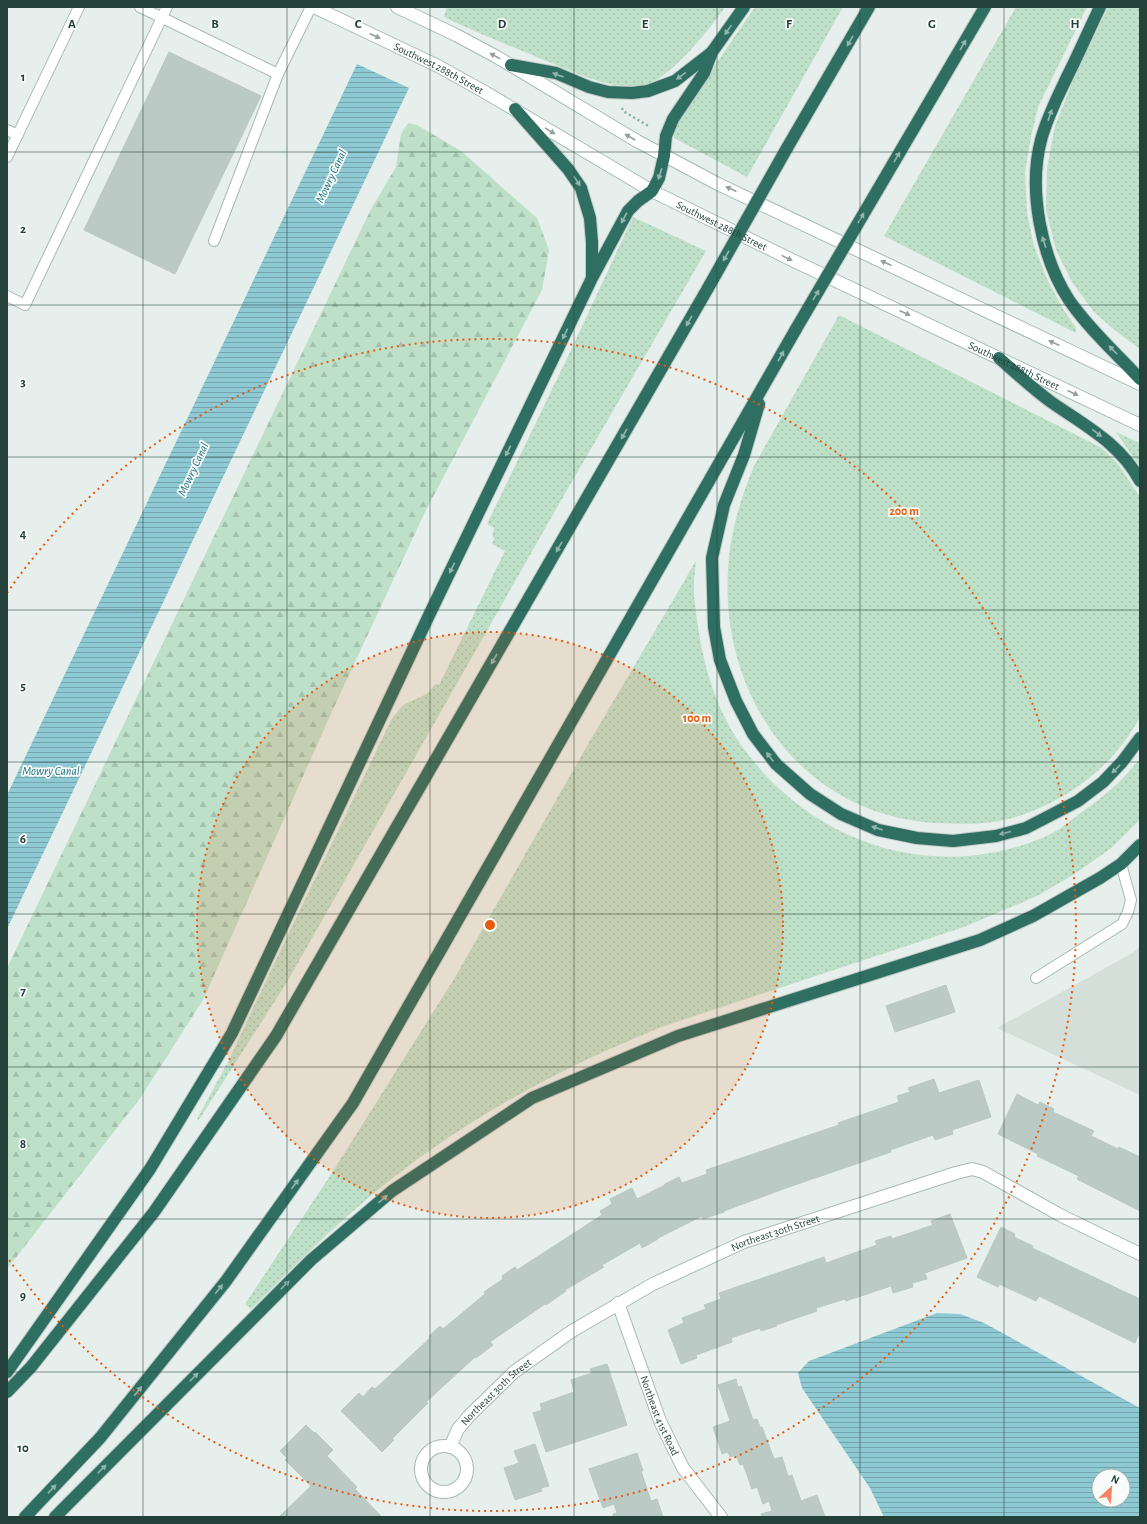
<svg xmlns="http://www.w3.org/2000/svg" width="1147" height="1524" viewBox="0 0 1147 1524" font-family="'Alegreya Sans',sans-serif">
	<defs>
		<pattern id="grass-dots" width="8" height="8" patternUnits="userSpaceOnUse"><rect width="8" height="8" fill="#bfe0c8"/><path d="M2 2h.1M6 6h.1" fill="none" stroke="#a4c1ad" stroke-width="1.8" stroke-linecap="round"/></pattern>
		<pattern id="forest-firs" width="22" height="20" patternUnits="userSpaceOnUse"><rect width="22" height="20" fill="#bfe0c8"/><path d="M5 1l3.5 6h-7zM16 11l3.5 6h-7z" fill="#a4c1ad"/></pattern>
		<pattern id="water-rules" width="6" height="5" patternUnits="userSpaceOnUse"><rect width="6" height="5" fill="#8ec9d4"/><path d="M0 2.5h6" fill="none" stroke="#74a5ad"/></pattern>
	</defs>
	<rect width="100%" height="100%" fill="#e6efeb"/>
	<polygon fill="#d4dfda" points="1140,946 1140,1095 997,1028 1134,952"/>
	<g fill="url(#grass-dots)">
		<path d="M 447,7 L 725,7 C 711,28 673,74 649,84 C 640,87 619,86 610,84 C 587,79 565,68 544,60 C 511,46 477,33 444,17 Z"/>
		<polygon points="755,7 843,7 747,177 674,138 674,125"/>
		<polygon points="1016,7 1087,7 1038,107 1031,137 1025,172 1027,213 1034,246 1047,279 1063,309 1076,328 1076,333 884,236"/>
		<polygon points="1108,7 1140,7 1140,349 1117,332 1094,312 1072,282 1056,250 1046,210 1047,168 1055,126 1072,83"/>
		<path d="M 633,217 L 706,251 L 567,490 L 287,982 L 199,1120 L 197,1119 L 229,1060 L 254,1006 L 391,720 C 395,715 399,709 404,705 C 416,697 427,698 435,684 L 439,685 L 505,551 L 492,544 L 494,538 L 492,536 L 494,528 L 487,524 L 571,350 Z"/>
		<path d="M 839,315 L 1102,448 L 1118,464 L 1140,497 L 1140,717 C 1119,756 1084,788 1044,806 C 1003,825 978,825 935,823 C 803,815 720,697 728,570 C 730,534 740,500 754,466 Z"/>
		<polygon points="1116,432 1140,443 1140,467"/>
		<path d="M 696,561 C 695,572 693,583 694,594 C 699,650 712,708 747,753 C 818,847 940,884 1049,835 C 1061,829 1072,819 1082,812 C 1106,795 1123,781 1140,758 L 1140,820 L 1110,849 L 1073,875 L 1037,896 L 964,927 L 667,1025 C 558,1068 457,1123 367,1199 C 327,1233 289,1271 251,1309 L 245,1304 L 330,1176 L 454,979 L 587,746 Z"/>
	</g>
	<polygon fill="url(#forest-firs)" points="408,123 417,125 461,151 537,218 549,250 542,290 425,512 334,707 203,1000 141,1097 7,1269 7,968 371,209 396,167 401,134"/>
	<g fill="url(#water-rules)" fill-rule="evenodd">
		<polygon points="357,64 409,88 7,929 7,795"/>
		<path d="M 937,1313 L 960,1314 L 984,1323 L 1140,1408 L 1140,1517 L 884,1517 L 870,1488 L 802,1388 L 798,1373 L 809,1361 ZM 1099,1476 L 1123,1476 L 1123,1500 L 1099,1500 Z"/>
	</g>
	<g fill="#bbcac4" stroke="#b8c9c2">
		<polygon points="169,52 261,96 175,274 84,230"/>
		<polygon points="946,985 955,1012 895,1032 886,1006"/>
		<polygon points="934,1079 939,1093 979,1080 991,1117 952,1130 953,1134 935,1140 933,1135 890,1150 891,1152 786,1188 724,1211 724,1212 703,1219 702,1216 658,1238 658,1239 642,1248 640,1243 602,1265 604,1267 565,1290 566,1291 546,1305 545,1304 490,1342 493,1345 476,1358 475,1357 426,1402 428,1403 392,1439 394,1440 382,1452 341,1411 359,1393 363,1397 372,1387 375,1389 430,1338 429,1336 440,1326 443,1329 485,1294 484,1292 503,1279 502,1276 515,1267 517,1270 602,1215 600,1211 612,1204 610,1199 632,1188 637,1199 665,1185 665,1184 679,1177 682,1183 707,1174 706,1170 839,1125 838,1123 899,1102 897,1096 910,1092 908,1088"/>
		<polygon points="1017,1094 1038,1105 1040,1102 1054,1109 1053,1112 1094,1131 1091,1136 1118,1149 1119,1147 1140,1157 1140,1211 1077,1179 1079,1176 1037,1156 1038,1154 998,1134"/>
		<polygon points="950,1214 967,1258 925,1273 927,1279 912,1283 913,1287 893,1293 891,1286 846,1301 845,1299 816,1308 817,1311 776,1325 777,1326 761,1331 760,1328 731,1338 732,1342 696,1355 697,1358 681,1364 668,1330 684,1323 682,1318 706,1309 704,1305 721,1299 719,1293 824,1257 826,1263 877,1245 875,1241 891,1236 892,1239 933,1225 931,1221"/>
		<polygon points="1001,1227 1015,1234 1014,1237 1033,1246 1032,1248 1140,1299 1140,1331 1135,1343 1039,1296 1036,1301 999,1284 998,1287 977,1277"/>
		<polygon points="607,1364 627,1425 546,1452 533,1413 542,1410 540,1404 574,1392 571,1380 592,1373 590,1369"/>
		<polygon points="736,1379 738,1387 741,1386 753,1420 757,1419 760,1427 762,1427 774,1459 782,1457 788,1476 792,1475 801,1501 817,1495 825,1517 762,1517 761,1514 772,1511 769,1501 763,1504 757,1487 752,1489 743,1464 740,1465 736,1455 730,1457 728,1452 722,1454 713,1427 730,1421 718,1385"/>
		<polygon points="306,1425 314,1433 315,1432 333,1450 327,1456 357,1487 355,1489 382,1517 279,1517 311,1486 285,1460 287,1458 280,1451"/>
		<polygon points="535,1444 549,1486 541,1488 542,1491 515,1500 504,1468 519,1463 514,1451"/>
		<polygon points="637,1453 643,1471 641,1471 651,1501 657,1499 663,1517 613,1517 613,1514 617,1513 614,1504 603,1508 589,1469"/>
	</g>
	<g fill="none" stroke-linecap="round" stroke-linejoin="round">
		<defs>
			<g id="lane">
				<polyline points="140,7 278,74 311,7"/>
				<polyline points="7,130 18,135"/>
				<polyline points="7,157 79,7"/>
				<polyline points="214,241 278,74"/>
				<polyline points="7,296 25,305 167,7"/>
				<polyline points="1036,978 1122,924 1128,912 1131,900 1121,864"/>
			</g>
			<g id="street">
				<path id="s1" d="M 618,1303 L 660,1421 L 683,1468 L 721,1517"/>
				<circle cx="444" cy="1469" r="23"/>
				<path id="s2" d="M 450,1447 L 458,1429 L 469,1416 L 514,1372 L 572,1331 L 653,1284 L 744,1242 L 956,1173 L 972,1169 L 983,1172 L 1062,1216 L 1140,1254"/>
			</g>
			<g id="secondary">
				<path id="s3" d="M 314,7 L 438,66 L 483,91 L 652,191 L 792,260 L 1140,425"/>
				<polyline points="397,7 456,35 497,57 637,141 718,184 1140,384"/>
			</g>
			<g id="highway">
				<path d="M 1100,7 C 1089,30 1079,53 1068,75 C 1058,96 1047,117 1041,140 C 1028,190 1041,257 1069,300 C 1088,328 1117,354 1140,379"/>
				<polyline points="511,65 556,73 589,87 608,92 632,93 648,91 675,81 711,53"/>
				<polyline points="515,109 568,169 581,188 590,218 592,242 592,276"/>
				<polyline points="787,148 869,7"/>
				<polyline points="877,191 985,7"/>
				<path d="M 999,358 C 1016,373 1033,389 1051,402 C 1084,425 1121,444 1140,481"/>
				<polyline points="759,404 744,455 724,505 712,558 714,627 720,660 736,701 753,734 776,764 810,794 841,814 878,830 917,838 953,841 996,836 1026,828 1078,801 1103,782 1122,762 1140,738"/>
				<polyline points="7,1372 150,1169 232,1033 432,609 592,278 628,211 638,201 652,191 659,178 664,156 666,136 673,119 704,73 712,52 744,7"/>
				<polyline points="7,1392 31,1367 154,1212 276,1036 708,288"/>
				<polyline points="25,1517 100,1438 226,1281 353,1103 796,329"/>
				<polyline points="55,1517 311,1260 392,1191 532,1098 678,1036 980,940 1033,916 1100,878 1121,864 1140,845"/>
			</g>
		</defs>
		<use href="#lane" stroke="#a8b8b2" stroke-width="12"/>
		<use href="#street" stroke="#a8b8b2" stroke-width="14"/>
		<use href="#secondary" stroke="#a4bbb3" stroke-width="14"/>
		<use href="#highway" stroke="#c2cac8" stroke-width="14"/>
		<polyline stroke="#86b3a5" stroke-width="2.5" stroke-dasharray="2 3" stroke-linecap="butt" points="622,108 623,111 650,127"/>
		<use href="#lane" stroke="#fff" stroke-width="10"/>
		<use href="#street" stroke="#fff" stroke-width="12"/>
		<use href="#secondary" stroke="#fff" stroke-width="12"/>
		<use href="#highway" stroke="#2f6f62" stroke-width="12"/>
		<defs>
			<g id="highway-bridge">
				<polyline points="708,288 787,148"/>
				<polyline points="796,329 877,191"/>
			</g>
		</defs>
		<use href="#highway-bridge" stroke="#c2cac8" stroke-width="14" stroke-linecap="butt"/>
		<use href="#highway-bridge" stroke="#2f6f62" stroke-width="12"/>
	</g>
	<defs><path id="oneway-solid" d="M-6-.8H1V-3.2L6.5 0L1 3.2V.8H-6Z"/></defs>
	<g fill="#93b5ae">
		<use href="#oneway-solid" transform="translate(728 30) rotate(125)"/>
		<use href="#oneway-solid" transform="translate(850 41) rotate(120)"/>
		<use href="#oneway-solid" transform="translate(963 45) rotate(-60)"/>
		<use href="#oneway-solid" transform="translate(558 75) rotate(-160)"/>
		<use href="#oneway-solid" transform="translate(681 76) rotate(144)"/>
		<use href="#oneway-solid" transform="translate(1050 115) rotate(-71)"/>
		<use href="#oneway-solid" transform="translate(897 157) rotate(-60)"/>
		<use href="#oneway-solid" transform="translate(660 174) rotate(108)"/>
		<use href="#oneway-solid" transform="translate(577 181) rotate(56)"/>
		<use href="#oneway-solid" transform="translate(624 218) rotate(119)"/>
		<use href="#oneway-solid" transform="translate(861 218) rotate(-60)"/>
		<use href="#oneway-solid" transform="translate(1044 242) rotate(-108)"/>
		<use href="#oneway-solid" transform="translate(726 256) rotate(119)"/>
		<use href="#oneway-solid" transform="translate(816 295) rotate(-59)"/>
		<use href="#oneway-solid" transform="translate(689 321) rotate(120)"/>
		<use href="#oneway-solid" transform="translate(565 334) rotate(116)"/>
		<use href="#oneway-solid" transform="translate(1113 350) rotate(-134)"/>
		<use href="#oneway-solid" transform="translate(781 356) rotate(-61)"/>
		<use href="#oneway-solid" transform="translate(1097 433) rotate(38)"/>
		<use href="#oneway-solid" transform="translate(624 434) rotate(120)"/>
		<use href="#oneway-solid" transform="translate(508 451) rotate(116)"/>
		<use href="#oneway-solid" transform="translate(559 547) rotate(120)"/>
		<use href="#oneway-solid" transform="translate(452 568) rotate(116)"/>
		<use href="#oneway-solid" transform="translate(494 659) rotate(120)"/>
		<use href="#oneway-solid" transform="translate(770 757) rotate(-127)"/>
		<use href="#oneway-solid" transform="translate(1116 769) rotate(135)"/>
		<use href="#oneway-solid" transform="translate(877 828) rotate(-161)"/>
		<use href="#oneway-solid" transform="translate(1005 833) rotate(166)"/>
		<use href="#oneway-solid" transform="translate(295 1184) rotate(-54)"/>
		<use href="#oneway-solid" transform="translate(383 1199) rotate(-40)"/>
		<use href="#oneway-solid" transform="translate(285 1285) rotate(-45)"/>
		<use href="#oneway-solid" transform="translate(219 1289) rotate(-51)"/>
		<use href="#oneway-solid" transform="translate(194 1377) rotate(-45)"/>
		<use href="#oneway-solid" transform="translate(138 1391) rotate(-51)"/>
		<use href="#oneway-solid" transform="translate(102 1469) rotate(-45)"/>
		<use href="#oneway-solid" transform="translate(52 1489) rotate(-47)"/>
	</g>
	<g fill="#92a09c">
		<use href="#oneway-solid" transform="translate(375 36) rotate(25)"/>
		<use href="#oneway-solid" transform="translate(495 56) rotate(-151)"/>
		<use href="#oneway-solid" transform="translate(550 131) rotate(31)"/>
		<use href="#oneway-solid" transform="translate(630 137) rotate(-150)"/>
		<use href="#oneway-solid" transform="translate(731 189) rotate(-155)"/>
		<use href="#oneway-solid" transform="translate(787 258) rotate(26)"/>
		<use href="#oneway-solid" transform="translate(886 263) rotate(-155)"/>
		<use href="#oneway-solid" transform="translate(905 313) rotate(25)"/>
		<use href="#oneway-solid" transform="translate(1054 343) rotate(-155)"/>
		<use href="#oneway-solid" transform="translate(1073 393) rotate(25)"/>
	</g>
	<path fill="none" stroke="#24423a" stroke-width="1" stroke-opacity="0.55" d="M 143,7 L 143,1517M 287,7 L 287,1517M 430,7 L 430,1517M 574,7 L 574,1517M 717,7 L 717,1517M 860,7 L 860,1517M 1004,7 L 1004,1517M 7,152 L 1140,152M 7,305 L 1140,305M 7,457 L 1140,457M 7,610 L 1140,610M 7,762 L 1140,762M 7,914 L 1140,914M 7,1067 L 1140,1067M 7,1219 L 1140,1219M 7,1372 L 1140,1372"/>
	<circle cx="490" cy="925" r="293" fill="#e8590c" fill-opacity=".12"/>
	<g fill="none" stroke="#e8590c" stroke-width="2" stroke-dasharray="2 4">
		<circle cx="490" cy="925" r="293"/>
		<path d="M7 593A586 586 0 1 1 7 1257"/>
	</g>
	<g text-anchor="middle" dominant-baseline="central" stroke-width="3.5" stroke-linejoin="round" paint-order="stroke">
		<g font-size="11" fill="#24423a" stroke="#f7fbf9">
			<text stroke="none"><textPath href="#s3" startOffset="139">Southwest 288th Street</textPath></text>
			<text stroke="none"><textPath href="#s3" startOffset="463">Southwest 288th Street</textPath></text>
			<text stroke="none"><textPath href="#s3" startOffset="787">Southwest 288th Street</textPath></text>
			<text stroke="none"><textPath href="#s2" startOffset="397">Northeast 30th Street</textPath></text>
			<text stroke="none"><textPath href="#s2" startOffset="73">Northeast 30th Street</textPath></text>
			<text stroke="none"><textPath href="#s1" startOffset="120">Northeast 41st Road</textPath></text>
		</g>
		<g font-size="12" font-style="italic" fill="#1c6f80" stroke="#f7fbf9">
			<text transform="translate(331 176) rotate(-65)">Mowry Canal</text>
			<text transform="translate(193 469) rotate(-65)">Mowry Canal</text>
			<text x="51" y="771">Mowry Canal</text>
		</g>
	</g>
	<g font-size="13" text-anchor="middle" font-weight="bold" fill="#24423a" stroke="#f7fbf9" stroke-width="3.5" stroke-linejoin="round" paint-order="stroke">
		<text x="72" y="28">A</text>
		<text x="215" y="28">B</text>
		<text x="358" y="28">C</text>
		<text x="502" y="28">D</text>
		<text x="645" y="28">E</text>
		<text x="789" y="28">F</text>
		<text x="932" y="28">G</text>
		<text x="1075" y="28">H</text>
		<text x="23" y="81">1</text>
		<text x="23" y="233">2</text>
		<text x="23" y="386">3</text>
		<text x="23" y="538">4</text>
		<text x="23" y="690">5</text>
		<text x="23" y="843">6</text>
		<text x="23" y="995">7</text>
		<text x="23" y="1148">8</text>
		<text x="23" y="1300">9</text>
		<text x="23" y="1452">10</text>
	</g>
	<circle cx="490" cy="925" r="6" fill="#e8590c" stroke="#f7fbf9" stroke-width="2"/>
	<g font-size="12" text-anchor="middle" font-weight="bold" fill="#e8590c" stroke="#f7fbf9" stroke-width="3.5" stroke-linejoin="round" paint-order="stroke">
		<text x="904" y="515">200 m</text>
		<text x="697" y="722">100 m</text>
	</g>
	<rect width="1147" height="1524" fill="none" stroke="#24423a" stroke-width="16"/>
	<g transform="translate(1111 1488) rotate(26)"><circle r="19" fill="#f7fbf9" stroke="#a3b1ad"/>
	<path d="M0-3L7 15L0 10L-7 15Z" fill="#f4845f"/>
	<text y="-6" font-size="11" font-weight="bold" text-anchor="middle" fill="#24423a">N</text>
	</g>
</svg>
